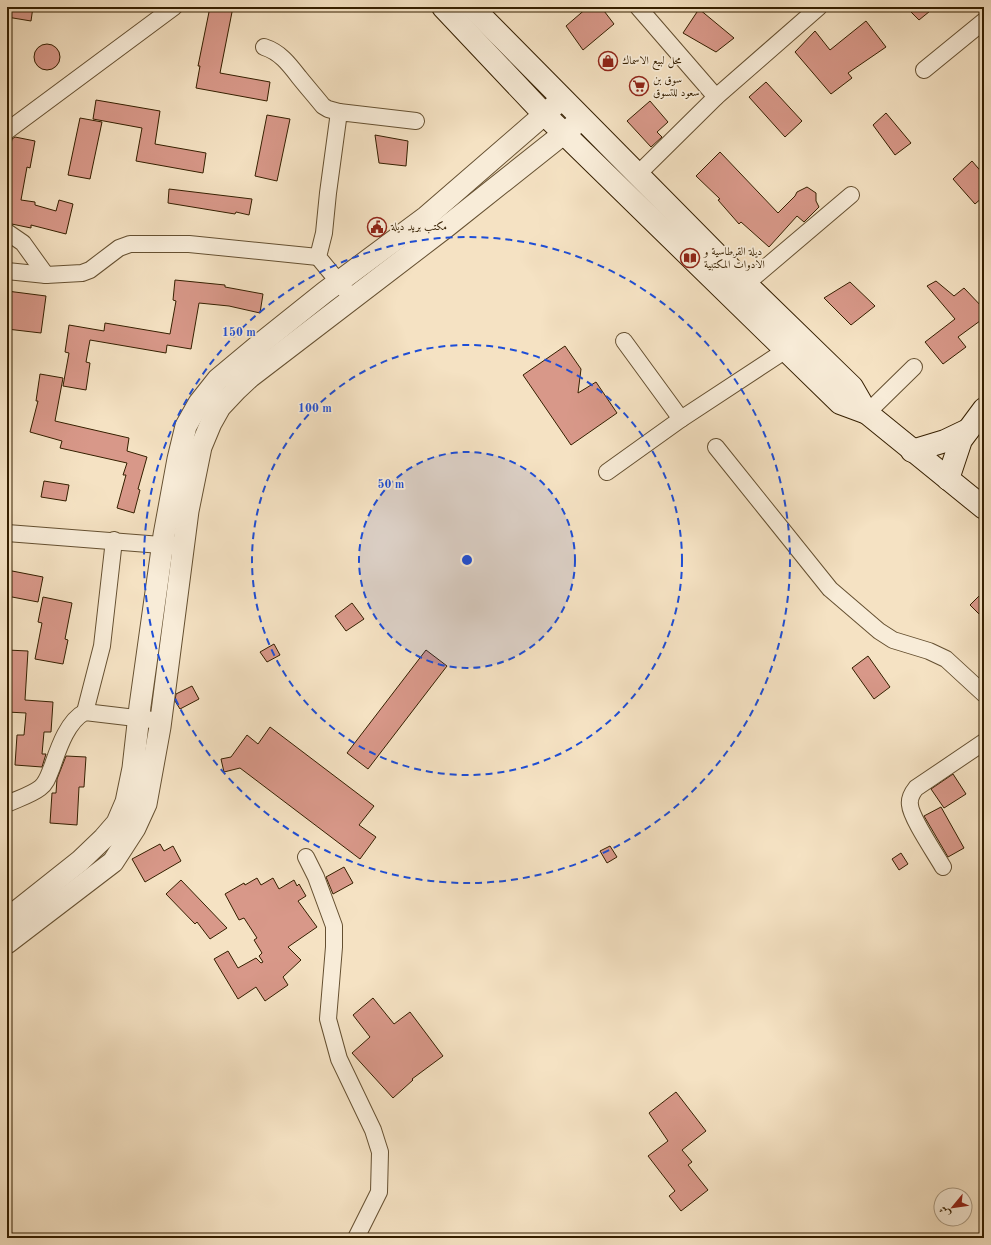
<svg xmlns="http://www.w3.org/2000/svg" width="991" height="1245" viewBox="0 0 991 1245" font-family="'Old Standard TT',Amiri,serif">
	<rect width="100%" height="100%" fill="#f5e2c3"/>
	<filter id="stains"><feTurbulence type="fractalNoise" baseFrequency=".005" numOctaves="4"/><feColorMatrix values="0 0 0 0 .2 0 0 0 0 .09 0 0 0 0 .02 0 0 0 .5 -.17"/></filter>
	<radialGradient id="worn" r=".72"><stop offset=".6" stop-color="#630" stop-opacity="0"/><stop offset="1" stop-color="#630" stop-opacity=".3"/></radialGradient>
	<g fill="#d89889" stroke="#351f00">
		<polygon points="7,7 33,7 31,21 7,17"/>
		<polygon points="210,7 233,7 220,73 270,82 267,101 196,88 200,66 198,66"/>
		<polygon points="588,7 601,7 614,24 583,50 566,26"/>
		<polygon points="906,7 935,7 919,20"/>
		<polygon points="699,9 734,38 716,52 683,33"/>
		<polygon points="866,21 886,47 848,73 852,78 831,94 795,52 815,31 830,50"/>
		<circle cx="47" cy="57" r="13"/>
		<polygon points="766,82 802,121 785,137 749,97"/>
		<polygon points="96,100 160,111 155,144 206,153 203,173 136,161 142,128 93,119"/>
		<polygon points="650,101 668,122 657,132 662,137 651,147 627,121"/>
		<polygon points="886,113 911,143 895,155 873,125"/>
		<polygon points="267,115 290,119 277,181 255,176"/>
		<polygon points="80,118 102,122 90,179 68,175"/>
		<polygon points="375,135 408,141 406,166 379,163"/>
		<polygon points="15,137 35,141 30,168 27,167 21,200 35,202 35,205 56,211 59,200 73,204 66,234 31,225 31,228 7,223 7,167 12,139"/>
		<polygon points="720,152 778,213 795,196 797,192 807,187 816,193 816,201 819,207 804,222 797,216 769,247 741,222 739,224 718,200 720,199 696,176"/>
		<polygon points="972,161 984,175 984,196 975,204 953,179"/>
		<polygon points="169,189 252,199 249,215 236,212 235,214 168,203"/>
		<polygon points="175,280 225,285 225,287 263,294 260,313 229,306 199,303 191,349 167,345 166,353 90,340 86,362 90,363 86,390 63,386 69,353 65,352 69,325 104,331 105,323 170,334 176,301 173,300"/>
		<polygon points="936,281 954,296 964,288 984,309 984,318 958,337 966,347 943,364 925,342 955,319 927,286"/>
		<polygon points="850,282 875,306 851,325 824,298"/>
		<polygon points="7,291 46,296 41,333 7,329"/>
		<polygon points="565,346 581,369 578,393 596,382 617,413 571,445 523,375"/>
		<polygon points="40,374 63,378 55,421 129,438 127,451 147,457 138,489 140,490 134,513 117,508 126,475 123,475 127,463 60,448 62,441 30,432 38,401 36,401"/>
		<polygon points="44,481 69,485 66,501 41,497"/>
		<polygon points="7,570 43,577 38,602 7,596"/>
		<polygon points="984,591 984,619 970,605"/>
		<polygon points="43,597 72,603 65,639 68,640 63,664 35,659 42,623 38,622"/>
		<polygon points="352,603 364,619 346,631 335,616"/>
		<polygon points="274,644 280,655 267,662 260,652"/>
		<polygon points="7,650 28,651 25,700 53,702 51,732 44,732 42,754 46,754 42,767 15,765 17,735 24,735 26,713 7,712"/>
		<polygon points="426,650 447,666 368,769 347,753"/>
		<polygon points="868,656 890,687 874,699 852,668"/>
		<polygon points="192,686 199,699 180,709 175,701 176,694"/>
		<polygon points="270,727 374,806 359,825 376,837 360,859 240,768 224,772 221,759 231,757 247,735 258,744"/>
		<polygon points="66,756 86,757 84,787 79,787 77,825 50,823 52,793 56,793 57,779"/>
		<polygon points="953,774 966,794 944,808 931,789"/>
		<polygon points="941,807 964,848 948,857 924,816"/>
		<polygon points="160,844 164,851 173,846 181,861 145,882 132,859"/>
		<polygon points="610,846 617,857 607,863 600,851"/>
		<polygon points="901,853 908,864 899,870 892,859"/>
		<polygon points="344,867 353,883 333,894 326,877"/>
		<polygon points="257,878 261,885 273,878 279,889 294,880 297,886 299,884 306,896 298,901 317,927 288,947 301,960 283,977 288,985 265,1001 256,987 238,999 214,959 228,951 238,968 256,958 261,963 263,962 259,956 262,953 254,940 257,938 244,918 239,920 225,894 244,883 245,885"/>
		<polygon points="181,880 227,928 210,939 197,922 195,924 166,894"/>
		<polygon points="373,998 394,1024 410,1012 443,1056 412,1079 413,1080 393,1098 352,1053 370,1037 353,1015"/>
		<polygon points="676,1092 706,1131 682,1150 692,1162 688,1165 708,1190 681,1211 669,1196 675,1191 648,1156 668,1141 649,1113"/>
	</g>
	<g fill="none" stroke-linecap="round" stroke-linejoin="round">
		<defs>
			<g id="minor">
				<polyline points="638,7 716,97"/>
				<path d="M 264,47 C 280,52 289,64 299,77 C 307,87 315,96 323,106 L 328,109 L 339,112"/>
				<polyline points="924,70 984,21"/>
				<polyline points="7,131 174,7"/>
				<polyline points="637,175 716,97 819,7"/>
				<polyline points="7,232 23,243 46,275"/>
				<polyline points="7,271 46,275 82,273 90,270 119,248 130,244 189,244 318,257"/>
				<polyline points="746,284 851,195"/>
				<polyline points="346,291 318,257 324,233 328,193 339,112 416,121"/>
				<polyline points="624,341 681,419"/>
				<polyline points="867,413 914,367"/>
				<polyline points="716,447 830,589 879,631 893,640 929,651 946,659 984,694"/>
				<polyline points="607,472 681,419 786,350"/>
				<polyline points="7,533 174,546"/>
				<polyline points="85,712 102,646 114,540"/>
				<path d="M 7,804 C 17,799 31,795 40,788 C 47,783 49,774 52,767 C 58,750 67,721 85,712 L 161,721"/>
				<polyline points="306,857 316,877 334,926 334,947 328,1019 339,1059 373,1130 380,1152 379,1192 356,1238"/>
				<path d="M 943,867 C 935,853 911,818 910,805 C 909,799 912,793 916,788 L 984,742"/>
			</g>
			<g id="tertiary">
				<polyline points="7,919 80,861 104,838 117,823 126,802 133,768 140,706 164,535 178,459 186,426 199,403 218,379 260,344 325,292 426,217 562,99"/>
				<polyline points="7,943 113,862 135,828 146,804 160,727 188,511 201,447 211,423 220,407 236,390 250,377 446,227 582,119"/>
			</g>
			<g id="secondary">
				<polyline points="443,7 544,114 840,403 867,413 984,508"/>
				<polyline points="472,7 746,284 852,387 867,413"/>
				<polyline points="912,451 945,441 968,430"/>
				<polyline points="948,479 961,440 984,409"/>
			</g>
		</defs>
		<use href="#minor" stroke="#655031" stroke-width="18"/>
		<use href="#tertiary" stroke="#655031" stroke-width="23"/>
		<use href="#secondary" stroke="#351f00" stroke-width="24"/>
		<use href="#minor" stroke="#f8ecd8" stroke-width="16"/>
		<use href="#tertiary" stroke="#f8ecd8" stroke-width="21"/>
		<use href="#secondary" stroke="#f8ecd8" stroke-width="22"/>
	</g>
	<circle cx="467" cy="560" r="108" fill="#1d4ed8" fill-opacity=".12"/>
	<g fill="none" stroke="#1d4ed8" stroke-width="2" stroke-dasharray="7 5">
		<circle cx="467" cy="560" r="108"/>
		<circle cx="467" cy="560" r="215"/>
		<circle cx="467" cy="560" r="323"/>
	</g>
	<defs>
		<symbol id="shop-ring" viewBox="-11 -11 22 22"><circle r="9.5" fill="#f8ecd8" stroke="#8f2418" stroke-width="1.5"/><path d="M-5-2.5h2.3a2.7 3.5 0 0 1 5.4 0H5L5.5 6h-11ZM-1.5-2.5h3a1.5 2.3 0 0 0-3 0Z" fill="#8f2418"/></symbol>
		<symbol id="supermarket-ring" viewBox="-11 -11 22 22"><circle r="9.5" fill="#f8ecd8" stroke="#8f2418" stroke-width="1.5"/><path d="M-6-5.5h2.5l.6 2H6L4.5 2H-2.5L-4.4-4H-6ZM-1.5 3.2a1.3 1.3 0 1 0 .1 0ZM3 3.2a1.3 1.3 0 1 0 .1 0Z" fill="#8f2418"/></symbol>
		<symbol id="civic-ring" viewBox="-11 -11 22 22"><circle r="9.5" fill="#f8ecd8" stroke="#8f2418" stroke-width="1.5"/><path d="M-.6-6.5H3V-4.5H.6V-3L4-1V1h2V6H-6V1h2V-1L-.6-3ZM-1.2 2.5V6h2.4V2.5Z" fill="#8f2418"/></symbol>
		<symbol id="library-ring" viewBox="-11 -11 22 22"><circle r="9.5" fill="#f8ecd8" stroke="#8f2418" stroke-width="1.5"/><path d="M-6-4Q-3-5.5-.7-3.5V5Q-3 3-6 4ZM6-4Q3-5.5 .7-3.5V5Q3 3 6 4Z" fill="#8f2418"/></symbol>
	</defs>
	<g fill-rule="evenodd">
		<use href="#shop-ring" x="597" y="50" width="22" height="22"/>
		<use href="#supermarket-ring" x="628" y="75" width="22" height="22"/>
		<use href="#civic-ring" x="366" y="216" width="22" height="22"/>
		<use href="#library-ring" x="679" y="247" width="22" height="22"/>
	</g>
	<g text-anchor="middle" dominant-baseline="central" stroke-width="3.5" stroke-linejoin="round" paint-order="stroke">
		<g font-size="11" fill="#351f00" stroke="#f8ecd8" text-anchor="start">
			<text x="622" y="61">محل لبيع الاسماك</text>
			<text x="653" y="80">سوق بن<tspan x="653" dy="13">سعود للتسوق</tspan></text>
			<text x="391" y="227">مكتب بريد ديلة</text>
			<text x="704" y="252">ديلة القرطاسية و<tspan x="704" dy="13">الادوات المكتبية</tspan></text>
		</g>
	</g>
	<circle cx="467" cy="560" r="6" fill="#1d4ed8" stroke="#f8ecd8" stroke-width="2"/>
	<g font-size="12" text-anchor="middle" font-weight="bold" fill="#1d4ed8" stroke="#f8ecd8" stroke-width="3.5" stroke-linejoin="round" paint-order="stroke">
		<text x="239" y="336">150 m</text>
		<text x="315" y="412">100 m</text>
		<text x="391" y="488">50 m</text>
	</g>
	<rect width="991" height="1245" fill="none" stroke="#f5e2c3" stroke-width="24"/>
	<rect x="8" y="8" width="975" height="1229" fill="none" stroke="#351f00" stroke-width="2"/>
	<rect x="12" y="12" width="967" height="1221" fill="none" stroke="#351f00"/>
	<g transform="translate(953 1207) rotate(241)"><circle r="19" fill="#f8ecd8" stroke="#aa9a82"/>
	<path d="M0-3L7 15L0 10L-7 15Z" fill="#8f2418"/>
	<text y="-6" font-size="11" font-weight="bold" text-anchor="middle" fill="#351f00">ش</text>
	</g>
	<rect width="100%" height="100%" filter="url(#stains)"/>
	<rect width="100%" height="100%" fill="url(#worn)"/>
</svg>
